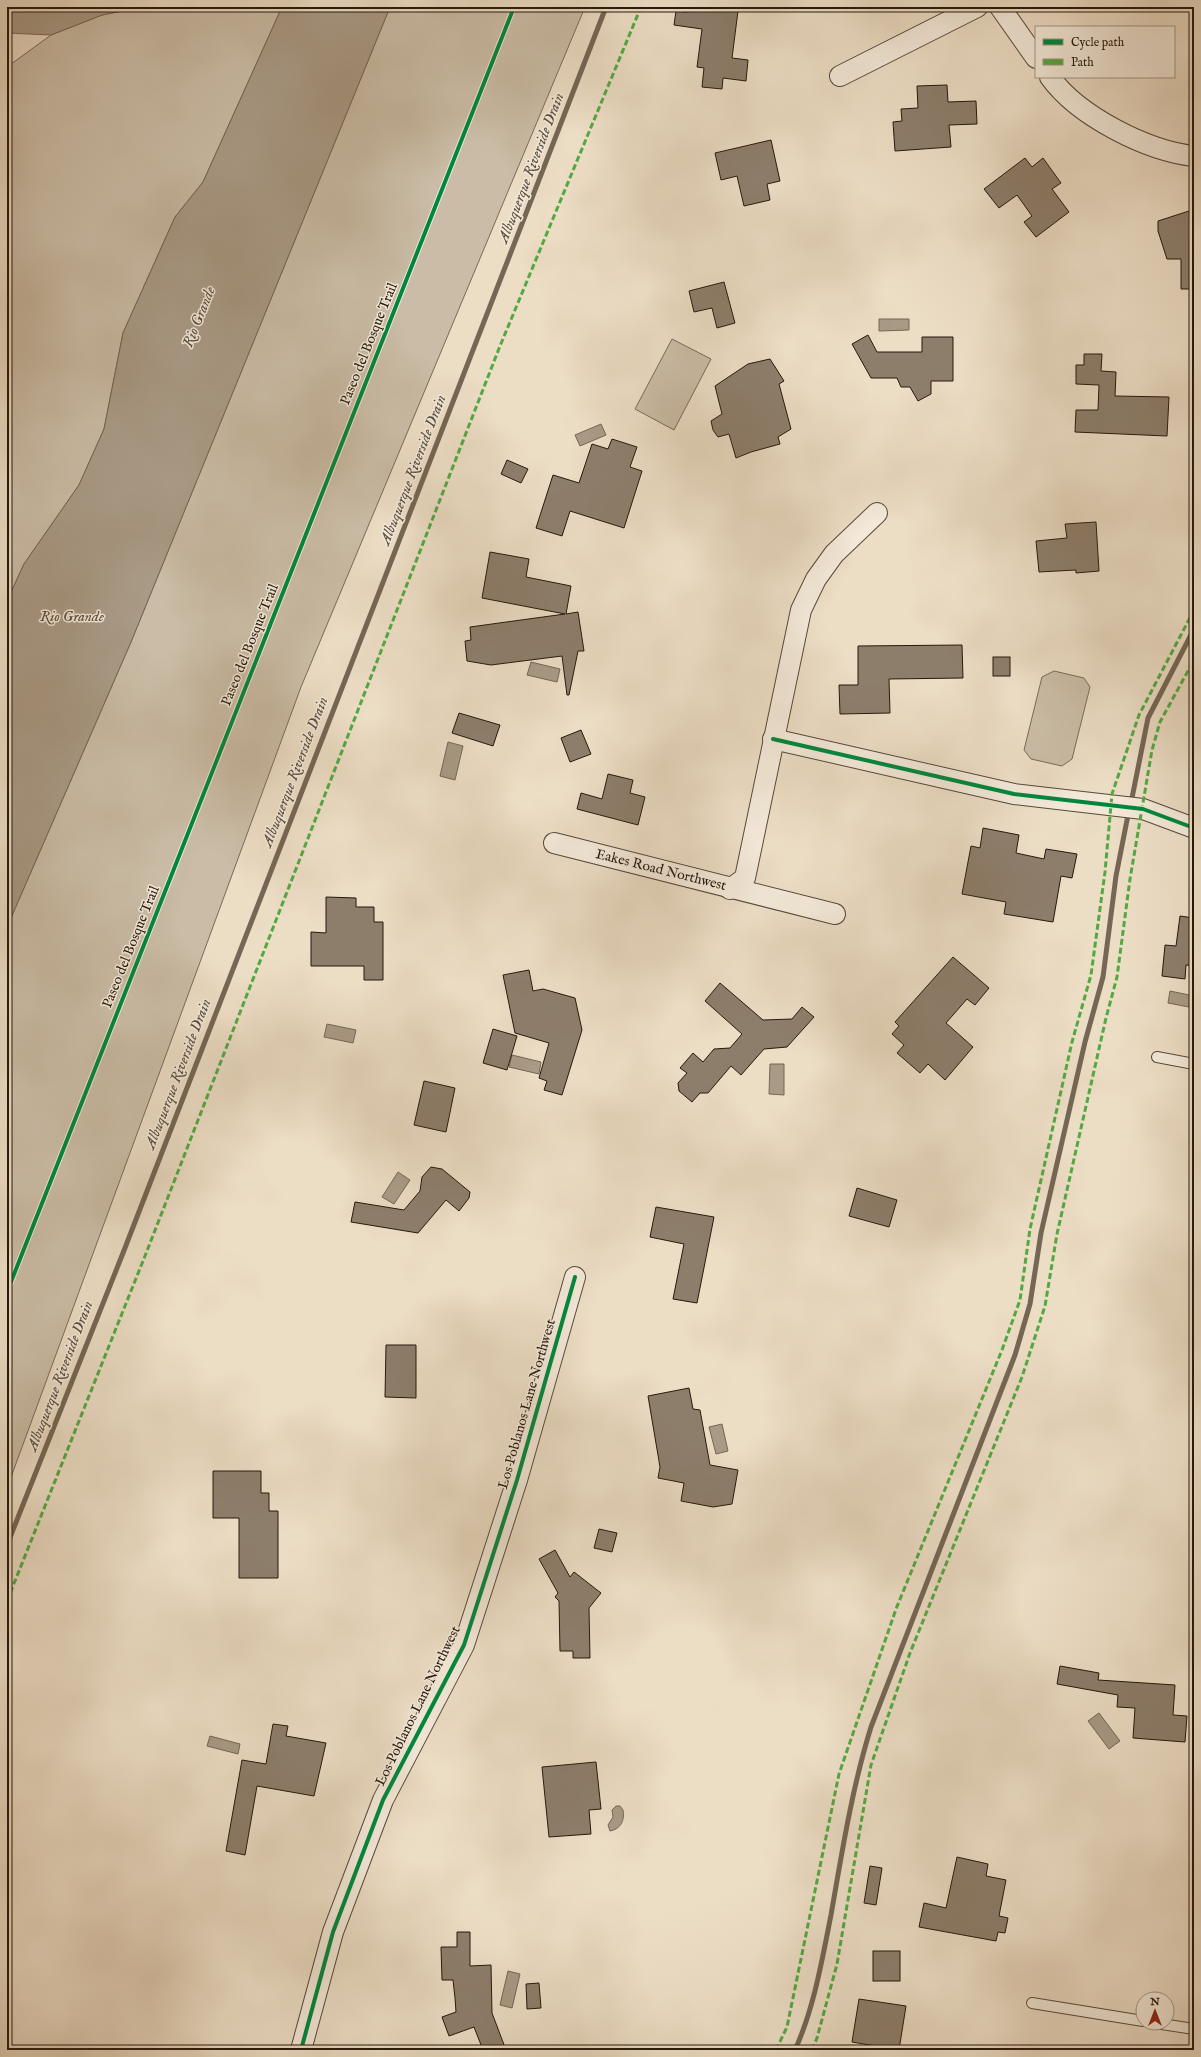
<svg xmlns="http://www.w3.org/2000/svg" width="1201" height="2057" viewBox="0 0 1201 2057" font-family="'IM FELL English',serif">
	<rect width="100%" height="100%" fill="#ecddc5"/>
	<filter id="stains"><feTurbulence type="fractalNoise" baseFrequency=".005" numOctaves="4"/><feColorMatrix values="0 0 0 0 .2 0 0 0 0 .09 0 0 0 0 .02 0 0 0 .5 -.17"/></filter>
	<radialGradient id="worn" r=".72"><stop offset=".6" stop-color="#630" stop-opacity="0"/><stop offset="1" stop-color="#630" stop-opacity=".3"/></radialGradient>
	<g fill="#cabca6" stroke="#786a59">
		<polygon points="142,7 282,7 203,182 175,217 123,333 104,429 79,485 24,564 7,601 7,67 51,35 102,15"/>
		<polygon points="390,7 585,7 301,687 7,1488 7,927 131,642"/>
		<polygon points="672,339 711,359 674,430 635,409"/>
		<polygon points="1054,671 1084,678 1090,687 1072,759 1062,766 1031,759 1024,750 1042,677"/>
	</g>
	<g fill="#a99a86" stroke="#756655">
		<polygon points="7,7 142,7 102,15 51,35 7,33"/>
		<polygon points="282,7 390,7 131,642 7,927 7,601 24,564 79,485 104,429 123,333 175,217 203,182"/>
		<polygon points="879,319 909,319 909,330 879,331"/>
		<polygon points="601,424 606,435 580,446 575,435"/>
		<polygon points="531,662 560,669 557,682 527,675"/>
		<polygon points="448,742 463,746 455,780 440,776"/>
		<polygon points="1170,991 1194,996 1194,1008 1168,1003"/>
		<polygon points="327,1024 356,1030 353,1043 324,1037"/>
		<polygon points="512,1055 541,1062 539,1074 509,1067"/>
		<polygon points="770,1064 784,1064 784,1095 769,1094"/>
		<polygon points="398,1172 410,1180 394,1204 382,1197"/>
		<polygon points="722,1424 728,1451 716,1454 709,1427"/>
		<polygon points="1099,1713 1120,1741 1109,1749 1088,1721"/>
		<polygon points="210,1736 240,1744 238,1754 207,1746"/>
		<path d="M 616,1806 L 620,1806 L 623,1810 C 625,1820 621,1829 610,1831 L 608,1825 L 613,1817 L 612,1810 Z"/>
		<polygon points="508,1971 520,1974 512,2008 500,2005"/>
	</g>
	<g fill="none" stroke-linecap="round" stroke-linejoin="round">
		<g stroke="#756655" stroke-width="5">
			<polyline points="1131,803 1148,718 1194,629"/>
			<polyline points="7,1545 123,1253 606,7"/>
			<path d="M 795,2050 C 814,2008 822,1960 831,1915 C 842,1852 852,1788 871,1727 L 1015,1355 L 1030,1304 L 1041,1233 L 1085,1042 L 1103,977 L 1116,876 L 1129,810"/>
		</g>
	</g>
	<g fill="#8d7e6c" stroke="#26180c">
		<polygon points="688,7 738,11 732,58 748,60 746,81 723,78 722,89 702,87 704,68 697,67 702,29 674,25 676,11 687,12"/>
		<polygon points="947,85 948,102 976,101 977,124 949,125 951,147 895,151 893,122 902,121 901,109 918,108 917,86"/>
		<polygon points="771,140 780,181 767,184 770,200 744,206 737,176 721,180 715,153"/>
		<polygon points="1025,158 1032,167 1043,158 1061,183 1052,189 1069,212 1036,237 1024,222 1032,216 1017,195 999,208 984,189"/>
		<polygon points="1189,211 1194,230 1194,289 1181,289 1181,259 1167,259 1158,231 1158,221"/>
		<polygon points="724,282 735,323 717,328 712,308 694,312 689,291"/>
		<polygon points="868,335 877,352 922,352 922,337 953,337 953,381 931,381 931,394 918,401 910,387 901,387 897,378 871,378 852,344"/>
		<polygon points="1084,354 1102,354 1101,371 1116,372 1115,396 1169,397 1167,436 1075,432 1076,410 1098,410 1099,385 1076,384 1076,365 1084,365"/>
		<polygon points="770,359 784,381 779,384 791,429 778,437 780,444 751,452 736,458 729,434 718,437 713,430 711,421 722,414 715,386 748,364"/>
		<polygon points="612,439 637,447 630,467 642,471 624,528 570,511 562,536 536,528 553,475 579,483 592,444 608,449"/>
		<polygon points="507,460 528,469 521,483 501,474"/>
		<polygon points="1096,522 1099,571 1076,573 1076,570 1039,572 1036,541 1067,538 1065,524"/>
		<polygon points="490,552 529,559 526,577 571,586 566,614 578,612 584,651 578,651 569,695 567,695 562,656 491,665 467,661 465,641 471,640 470,627 565,614 482,598"/>
		<polygon points="962,645 963,678 889,679 890,713 840,714 839,685 858,685 858,646"/>
		<rect x="993" y="657" width="17" height="19"/>
		<polygon points="459,713 500,725 493,746 452,733"/>
		<polygon points="581,730 591,754 570,762 561,738"/>
		<polygon points="608,774 633,780 630,793 645,797 638,825 577,809 581,793 602,799"/>
		<polygon points="983,828 1019,835 1016,853 1044,859 1046,849 1077,854 1072,878 1061,876 1053,922 1004,914 1006,902 962,894 971,846 980,848"/>
		<polygon points="326,897 356,898 356,907 374,907 374,922 383,922 383,980 364,980 364,966 311,966 311,932 326,933"/>
		<polygon points="1180,916 1194,918 1194,966 1186,965 1185,979 1162,976 1165,945 1176,946"/>
		<polygon points="953,957 989,988 975,1005 967,999 946,1023 973,1047 945,1080 928,1064 920,1073 897,1053 904,1045 892,1034 899,1026 895,1022"/>
		<polygon points="529,970 533,991 543,989 575,998 582,1030 562,1095 544,1090 547,1081 539,1078 549,1043 515,1033 503,975"/>
		<polygon points="720,983 763,1020 792,1019 802,1007 814,1017 787,1047 764,1049 741,1075 731,1066 708,1093 700,1093 692,1102 679,1091 678,1083 687,1073 680,1068 693,1053 703,1062 714,1049 730,1048 742,1034 705,1001"/>
		<polygon points="493,1029 517,1036 507,1070 483,1063"/>
		<polygon points="424,1081 455,1088 446,1132 414,1125"/>
		<polygon points="431,1167 442,1169 470,1192 469,1198 459,1211 446,1200 418,1233 351,1222 355,1202 404,1210 420,1191 422,1177"/>
		<polygon points="857,1188 897,1200 889,1227 849,1216"/>
		<polygon points="656,1207 714,1217 697,1303 673,1299 684,1244 650,1237"/>
		<polygon points="386,1345 416,1345 416,1398 385,1397"/>
		<polygon points="689,1388 693,1409 700,1410 710,1465 738,1470 732,1504 713,1507 681,1501 684,1483 658,1478 660,1467 648,1396"/>
		<polygon points="213,1471 261,1471 261,1493 269,1493 269,1511 278,1511 278,1578 239,1578 239,1518 213,1518"/>
		<polygon points="599,1529 617,1533 612,1552 594,1548"/>
		<polygon points="555,1550 570,1577 574,1572 601,1593 589,1608 590,1658 573,1658 573,1651 560,1651 559,1601 555,1597 558,1593 539,1559"/>
		<polygon points="1060,1666 1099,1673 1098,1680 1175,1685 1173,1715 1187,1716 1185,1742 1133,1738 1135,1708 1117,1707 1118,1695 1057,1684"/>
		<polygon points="273,1724 288,1726 286,1736 326,1743 314,1796 257,1786 245,1855 226,1851 242,1760 266,1764"/>
		<polygon points="596,1762 601,1809 589,1810 591,1834 549,1837 542,1767"/>
		<polygon points="957,1857 988,1864 986,1876 1006,1880 999,1916 1008,1918 1005,1933 998,1932 996,1941 919,1927 924,1903 946,1908"/>
		<polygon points="870,1866 882,1868 876,1905 864,1903"/>
		<polygon points="457,1932 470,1932 470,1966 491,1965 492,2013 506,2050 483,2050 474,2027 449,2036 442,2017 456,2012 455,1998 453,1980 442,1980 441,1947 457,1947"/>
		<rect x="873" y="1951" width="27" height="30"/>
		<polygon points="539,1983 541,2008 527,2009 526,1984"/>
		<polygon points="859,1999 906,2006 899,2050 852,2042"/>
	</g>
	<g fill="none" stroke-linecap="round" stroke-linejoin="round">
		<defs>
			<g id="lane">
				<polyline points="1157,1057 1194,1064"/>
				<polyline points="1032,2003 1143,2021"/>
				<polyline points="1155,2023 1194,2029"/>
			</g>
			<g id="street">
				<polyline points="1000,7 1036,58"/>
				<polyline points="840,76 977,7"/>
				<path d="M 1050,77 C 1078,116 1147,151 1194,156"/>
				<polyline points="773,739 1014,794 1143,809 1194,828"/>
				<polyline points="554,843 835,914"/>
				<polyline points="730,889 745,878 801,610 816,579 834,554 877,513"/>
				<polyline points="301,2050 333,1932 383,1800 464,1645 517,1480 575,1277"/>
			</g>
		</defs>
		<use href="#lane" stroke="#58493a" stroke-width="12"/>
		<use href="#street" stroke="#58493a" stroke-width="22"/>
		<use href="#lane" stroke="#f3e9d9" stroke-width="10"/>
		<use href="#street" stroke="#f3e9d9" stroke-width="20"/>
		<g stroke="#53a941" stroke-width="3" stroke-dasharray="6 3" stroke-linecap="butt">
			<polyline points="7,1601 145,1256 500,346 641,7"/>
			<polyline points="776,2050 787,2027 839,1774 896,1609 1002,1350 1020,1300 1030,1229 1072,1042 1091,975 1105,872 1112,794 1139,715 1194,610"/>
			<polyline points="812,2050 817,2038 837,1964 871,1765 910,1653 1022,1377 1045,1306 1057,1234 1106,1018 1117,977 1130,879 1152,750 1160,722 1194,660"/>
		</g>
		<defs>
			<g id="cycleway">
				<polyline points="773,739 1014,794 1143,809 1194,828"/>
				<polyline points="7,1292 514,7"/>
				<polyline points="301,2050 333,1932 383,1800 464,1645 517,1480 575,1277"/>
			</g>
		</defs>
		<use href="#cycleway" stroke="#f3e9d9" stroke-width="6"/>
		<use href="#cycleway" stroke="#00873e" stroke-width="4"/>
	</g>
	<g text-anchor="middle" dominant-baseline="central" stroke-width="3" stroke-linejoin="round" paint-order="stroke">
		<g font-size="14" fill="#26180c" stroke="#f3e9d9">
			<text transform="translate(369 344) rotate(-68)">Paseo del Bosque Trail</text>
			<text transform="translate(250 645) rotate(-68)">Paseo del Bosque Trail</text>
			<text transform="translate(661 870) rotate(14)">Eakes Road Northwest</text>
			<text transform="translate(131 947) rotate(-68)">Paseo del Bosque Trail</text>
			<text transform="translate(527 1404) rotate(-74)">Los Poblanos Lane Northwest</text>
			<text transform="translate(418 1706) rotate(-64)">Los Poblanos Lane Northwest</text>
		</g>
		<g font-size="15" font-style="italic" fill="#5a4c3d" stroke="#f3e9d9">
			<text transform="translate(531 168) rotate(-69)">Albuquerque Riverside Drain</text>
			<text transform="translate(199 317) rotate(-68)">Rio Grande</text>
			<text transform="translate(413 470) rotate(-69)">Albuquerque Riverside Drain</text>
			<text x="72" y="616">Rio Grande</text>
			<text transform="translate(295 772) rotate(-69)">Albuquerque Riverside Drain</text>
			<text transform="translate(178 1074) rotate(-69)">Albuquerque Riverside Drain</text>
			<text transform="translate(60 1376) rotate(-69)">Albuquerque Riverside Drain</text>
		</g>
	</g>
	<rect width="1201" height="2057" fill="none" stroke="#ecddc5" stroke-width="24"/>
	<rect x="8" y="8" width="1185" height="2041" fill="none" stroke="#26180c" stroke-width="2"/>
	<rect x="12" y="12" width="1177" height="2033" fill="none" stroke="#26180c"/>
	<rect x="1035" y="26" width="140" height="52" fill="#f3e9d9" stroke="#a19587"/>
	<rect x="1043" y="39" width="20" height="6" fill="#00873e" stroke="#a19587"/>
	<text x="1071" y="46" font-size="12" fill="#26180c">Cycle path</text>
	<rect x="1043" y="59" width="20" height="6" fill="#53a941" stroke="#a19587"/>
	<text x="1071" y="66" font-size="12" fill="#26180c">Path</text>
	<g transform="translate(1155 2011)"><circle r="19" fill="#f3e9d9" stroke="#a19587"/>
	<path d="M0-3L7 15L0 10L-7 15Z" fill="#8f2418"/>
	<text y="-6" font-size="11" font-weight="bold" text-anchor="middle" fill="#26180c">N</text>
	</g>
	<rect width="100%" height="100%" filter="url(#stains)"/>
	<rect width="100%" height="100%" fill="url(#worn)"/>
</svg>
